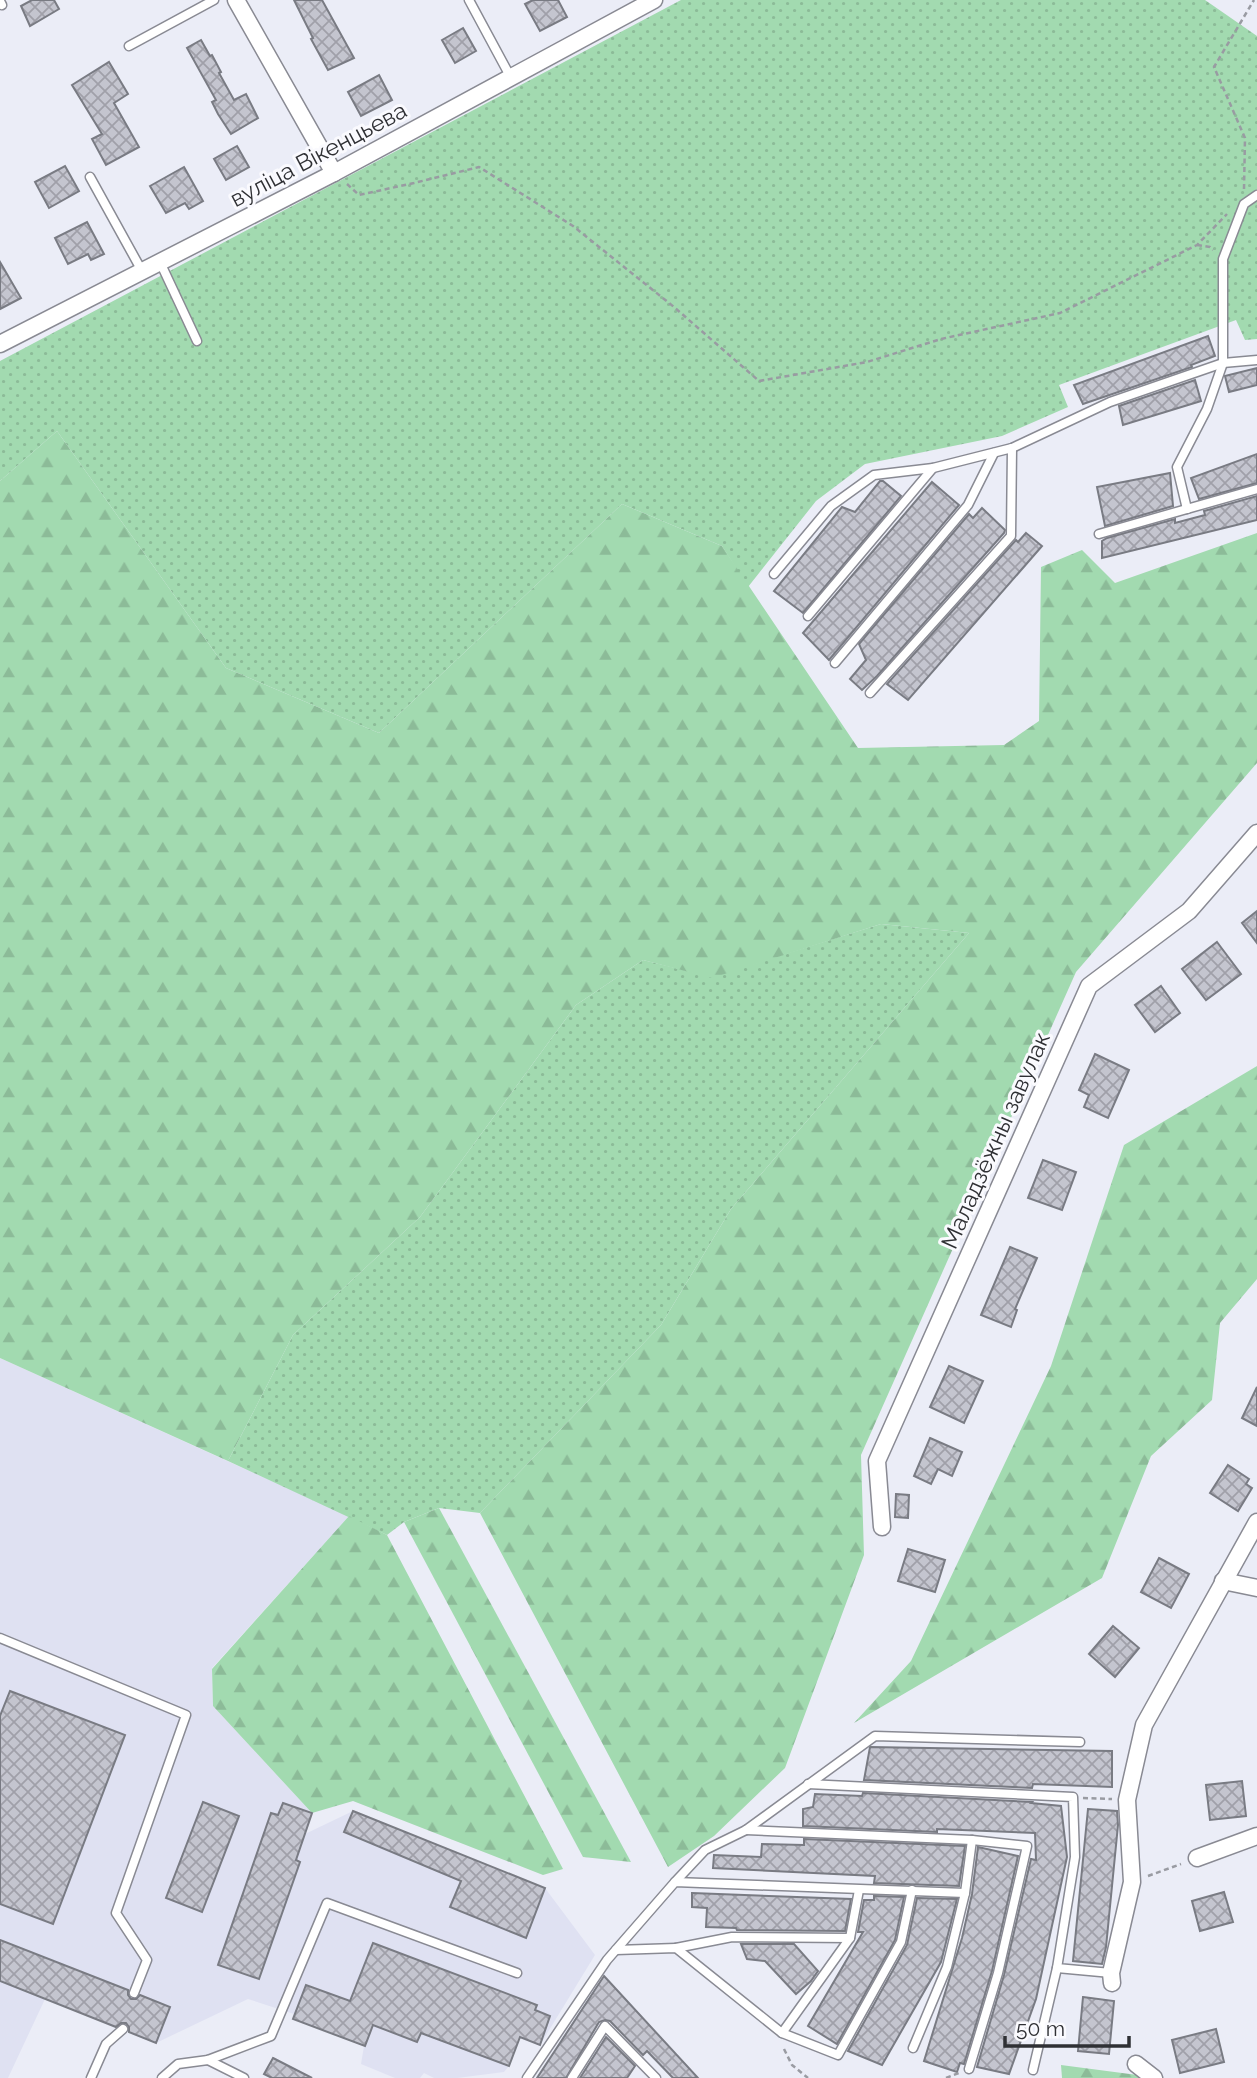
<svg xmlns="http://www.w3.org/2000/svg" width="1257" height="2078" viewBox="0 0 1257 2078" font-family="Raleway,sans-serif">
	<defs>
		<pattern id="grass-dots" width="8" height="8" patternUnits="userSpaceOnUse" patternTransform="scale(1.75)"><rect width="8" height="8" fill="#a2dab0"/><path d="M2 2h.1M6 6h.1" fill="none" stroke="#8cbb98" stroke-width="1.8" stroke-linecap="round"/></pattern>
		<pattern id="forest-firs" width="22" height="20" patternUnits="userSpaceOnUse" patternTransform="scale(1.75)"><rect width="22" height="20" fill="#a2dab0"/><path d="M5 1l3.5 6h-7zM16 11l3.5 6h-7z" fill="#8cbb98"/></pattern>
		<pattern id="building-cross-hatch" width="8" height="8" patternUnits="userSpaceOnUse" patternTransform="scale(1.75)"><rect width="8" height="8" fill="#c4c5cf"/><path d="M0 0l8 8M0 8l8-8" fill="none" stroke="#a0a0a9"/></pattern>
	</defs>
	<rect width="100%" height="100%" fill="#ebedf7"/>
	<polygon fill="#dfe1f2" points="0,1358 349,1516 212,1668 213,1706 312,1813 305,1834 353,1811 545,1888 595,1955 540,2045 520,2037 509,2066 504,2072 457,2078 434,2078 424,2073 420,2078 395,2078 361,2064 364,2046 293,2019 294,2014 248,1999 156,2043 45,1999 8,2078 0,2078"/>
	<g fill="url(#grass-dots)">
		<polygon points="681,0 1205,0 1257,36 1257,339 1245,340 1236,320 1059,385 1068,407 1002,436 865,464 816,501 748,587 722,546 622,504 379,733 226,668 57,431 0,481 0,361"/>
		<polygon points="881,924 969,933 731,1209 661,1325 480,1513 439,1508 404,1522 387,1535 228,1461 293,1335 420,1217 576,1005 643,960 712,977"/>
	</g>
	<g fill="url(#forest-firs)">
		<polygon points="57,431 226,668 379,733 622,504 722,546 858,748 1004,745 1039,721 1041,567 1082,550 1115,583 1257,533 1257,763 1076,972 861,1455 864,1555 785,1768 714,1836 668,1867 480,1513 661,1325 731,1209 969,933 881,924 712,978 643,960 576,1005 420,1217 293,1335 228,1461 0,1358 0,481"/>
		<polygon points="1257,1066 1257,1279 1220,1323 1212,1400 1151,1456 1102,1578 854,1723 911,1661 1051,1366 1124,1145"/>
		<polygon points="439,1508 631,1862 583,1857 404,1522"/>
		<polygon points="349,1516 387,1535 563,1869 543,1875 353,1801 312,1813 213,1706 212,1669"/>
		<polygon points="1061,2065 1145,2076 1147,2078 1062,2078"/>
	</g>
	<g fill="url(#building-cross-hatch)" stroke="#797b83" stroke-width="2">
		<polygon points="32,0 54,0 59,9 30,26 21,6"/>
		<polygon points="294,0 322,0 354,58 328,70 311,39 313,38"/>
		<polygon points="533,0 558,0 567,17 540,31 525,4"/>
		<polygon points="463,28 476,51 455,63 442,40"/>
		<polygon points="201,40 210,56 212,55 221,72 219,73 234,100 246,94 258,118 231,134 218,114 212,102 216,100 187,48"/>
		<polygon points="109,62 128,94 114,103 139,147 106,165 92,139 102,134 72,85"/>
		<polygon points="379,75 392,100 361,116 348,92"/>
		<polygon points="237,146 249,167 226,180 214,159"/>
		<polygon points="65,166 79,191 49,208 35,182"/>
		<polygon points="184,167 203,201 189,209 185,203 166,213 150,186"/>
		<polygon points="87,222 104,254 91,260 88,254 68,264 55,238"/>
		<polygon points="0,262 21,298 0,309"/>
		<polygon points="1208,336 1215,356 1191,365 1192,367 1083,404 1074,385"/>
		<polygon points="1257,368 1257,385 1229,392 1225,376"/>
		<polygon points="1195,380 1201,401 1123,425 1119,406"/>
		<polygon points="1257,454 1257,483 1199,499 1191,478"/>
		<polygon points="1170,473 1173,506 1105,526 1097,487"/>
		<polygon points="880,481 883,481 901,496 803,613 774,591 842,507 855,512"/>
		<polygon points="932,482 959,505 829,660 803,633"/>
		<polygon points="1257,496 1257,520 1102,558 1102,541 1107,538 1175,519 1175,523 1205,515 1204,511"/>
		<polygon points="982,508 1005,530 1004,533 877,676 862,690 850,679 866,660 859,644 969,514 973,518"/>
		<polygon points="1026,533 1042,546 908,700 887,684 1016,540 1018,542"/>
		<polygon points="1257,911 1257,943 1242,923"/>
		<polygon points="1217,942 1241,974 1206,1000 1182,969"/>
		<polygon points="1161,986 1180,1013 1155,1032 1135,1005"/>
		<polygon points="1095,1054 1129,1070 1108,1118 1084,1107 1089,1095 1079,1090"/>
		<polygon points="1043,1160 1076,1172 1062,1210 1028,1198"/>
		<polygon points="1010,1247 1037,1258 1015,1309 1017,1310 1011,1327 981,1315"/>
		<polygon points="949,1366 983,1381 964,1423 930,1407"/>
		<polygon points="1257,1387 1257,1426 1242,1418"/>
		<polygon points="930,1438 962,1452 952,1476 938,1469 931,1484 914,1476"/>
		<polygon points="1228,1465 1249,1479 1246,1484 1252,1488 1238,1511 1210,1493"/>
		<polygon points="896,1494 909,1495 908,1518 895,1517"/>
		<polygon points="908,1549 945,1560 935,1592 898,1581"/>
		<polygon points="1159,1558 1189,1574 1171,1608 1141,1592"/>
		<polygon points="1113,1626 1139,1648 1115,1677 1089,1654"/>
		<polygon points="10,1691 125,1735 53,1924 0,1904 0,1716"/>
		<polygon points="870,1747 1112,1751 1112,1787 1033,1784 1032,1788 864,1780"/>
		<polygon points="1242,1781 1246,1816 1210,1820 1206,1785"/>
		<polygon points="863,1793 1032,1802 1031,1803 1061,1806 1067,1857 1036,1999 1009,2074 977,2067 1004,1975 1031,1859 1036,1860 1035,1833 937,1829 937,1832 803,1826 803,1809 813,1807 815,1794 862,1796"/>
		<polygon points="203,1802 239,1816 202,1912 166,1898"/>
		<polygon points="283,1803 312,1813 296,1860 300,1862 259,1979 218,1965 271,1813 278,1815"/>
		<polygon points="1088,1809 1117,1811 1118,1825 1106,1947 1102,1964 1073,1961"/>
		<polygon points="353,1811 545,1888 526,1938 450,1907 461,1881 344,1832"/>
		<polygon points="804,1839 965,1846 959,1886 874,1883 875,1876 713,1868 714,1855 761,1857 762,1844 804,1845"/>
		<polygon points="978,1847 1018,1856 992,1971 964,2064 960,2063 957,2072 924,2061 962,1938 972,1894"/>
		<polygon points="1224,1892 1233,1922 1200,1931 1192,1901"/>
		<polygon points="692,1893 851,1899 845,1931 737,1930 736,1928 706,1927 707,1908 692,1907"/>
		<polygon points="874,1896 904,1897 895,1940 837,2044 808,2026 863,1932 858,1932 864,1900 874,1900"/>
		<polygon points="917,1898 957,1899 941,1962 882,2065 848,2051 907,1945"/>
		<polygon points="0,1940 128,1990 128,1995 131,1999 136,1999 140,1995 170,2007 156,2043 129,2032 129,2027 126,2023 121,2023 116,2027 0,1981"/>
		<polygon points="373,1943 537,2005 535,2010 550,2016 540,2045 520,2037 509,2066 421,2033 417,2042 373,2025 365,2046 293,2019 306,1985 350,2001"/>
		<polygon points="741,1944 794,1944 818,1971 811,1981 796,1994 765,1961 747,1959"/>
		<polygon points="604,1976 698,2078 673,2078 647,2051 643,2055 610,2021 605,2020 599,2022 566,2078 537,2078"/>
		<polygon points="1083,1997 1114,2001 1109,2054 1078,2051"/>
		<polygon points="1216,2029 1224,2062 1180,2073 1172,2040"/>
		<polygon points="606,2037 635,2066 627,2078 580,2078"/>
		<polygon points="273,2058 312,2078 272,2078 264,2074"/>
	</g>
	<g fill="none" stroke-linecap="round" stroke-linejoin="round">
		<defs>
			<g id="lane">
				<polyline points="469,0 510,76"/>
				<polyline points="0,1 2,5"/>
				<polyline points="129,46 214,0"/>
				<polyline points="90,177 142,271"/>
				<polyline points="160,262 197,341"/>
				<polyline points="1187,509 1177,467 1207,409 1223,363 1223,259 1244,204 1257,195"/>
				<polyline points="1099,534 1257,489"/>
				<polyline points="774,574 831,506 874,475 933,468"/>
				<polyline points="808,616 933,468 1012,448 1110,402 1223,363 1257,360"/>
				<polyline points="835,663 968,505 994,453"/>
				<polyline points="870,693 1011,536 1012,448"/>
				<polyline points="0,1638 186,1715 116,1913 147,1960 134,1993"/>
				<polyline points="808,1784 1073,1797 1075,1857 1057,1968 1111,1973"/>
				<polyline points="746,1830 972,1840 1027,1846 998,1973 969,2069"/>
				<polyline points="675,1882 705,1850 746,1830 875,1736 1080,1742"/>
				<polyline points="676,1948 732,1937 850,1938"/>
				<polyline points="616,1950 676,1948 782,2033 838,2055 901,1942 912,1890"/>
				<polyline points="782,2033 850,1938 859,1890"/>
				<polyline points="913,2048 947,1967 965,1893 972,1840"/>
				<polyline points="208,2060 244,2078"/>
				<polyline points="1033,2070 1057,1968"/>
				<polyline points="91,2078 106,2044 123,2029"/>
				<polyline points="162,2078 178,2064 208,2060 271,2036 327,1903 517,1973"/>
				<polyline points="527,2078 607,1960 675,1882 965,1893"/>
				<polyline points="572,2078 605,2026 656,2078"/>
			</g>
			<g id="street">
				<polyline points="236,0 334,173"/>
				<polyline points="0,344 334,173 654,0"/>
				<polyline points="882,1527 877,1461 1089,986 1189,911 1257,833"/>
				<polyline points="1223,1581 1257,1588"/>
				<polyline points="1197,1858 1257,1836"/>
				<polyline points="1112,1983 1111,1973 1132,1882 1127,1800 1144,1725 1257,1522"/>
				<polyline points="1136,2064 1154,2078"/>
			</g>
		</defs>
		<use href="#lane" stroke="#898a93" stroke-width="11"/>
		<use href="#street" stroke="#898a93" stroke-width="19"/>
		<g stroke="#999ba2" stroke-width="2.5" stroke-dasharray="5 3.5" stroke-linecap="butt">
			<polyline points="347,184 359,195 414,183 479,167 573,226 674,307 759,381 867,362 941,339 1060,313 1197,245 1227,214"/>
			<polyline points="1244,189 1245,138 1214,67 1254,0"/>
			<polyline points="1197,245 1210,247 1213,250"/>
			<polyline points="1083,1798 1112,1799"/>
			<polyline points="1148,1876 1181,1864"/>
			<polyline points="784,2049 792,2065 808,2078"/>
			<polyline points="946,2078 959,2073"/>
		</g>
		<use href="#lane" stroke="#fff" stroke-width="8"/>
		<use href="#street" stroke="#fff" stroke-width="16"/>
	</g>
	<g text-anchor="middle" dominant-baseline="central" stroke-width="6" stroke-linejoin="round" paint-order="stroke">
		<g font-size="23" fill="#2f3034" stroke="#fafafe">
			<text transform="translate(318 154) rotate(-28)">вуліца Вікенцьева</text>
			<text transform="translate(995 1140) rotate(-66)">Маладзёжны завулак</text>
		</g>
	</g>
	<path d="M1005 2036v10h124v-10" fill="none" stroke="#2f3034" stroke-width="3.5"/>
	<text x="1016" y="2036" font-size="21" fill="#2f3034" stroke="#fafafe" stroke-width="5" paint-order="stroke">50 m</text>
</svg>
